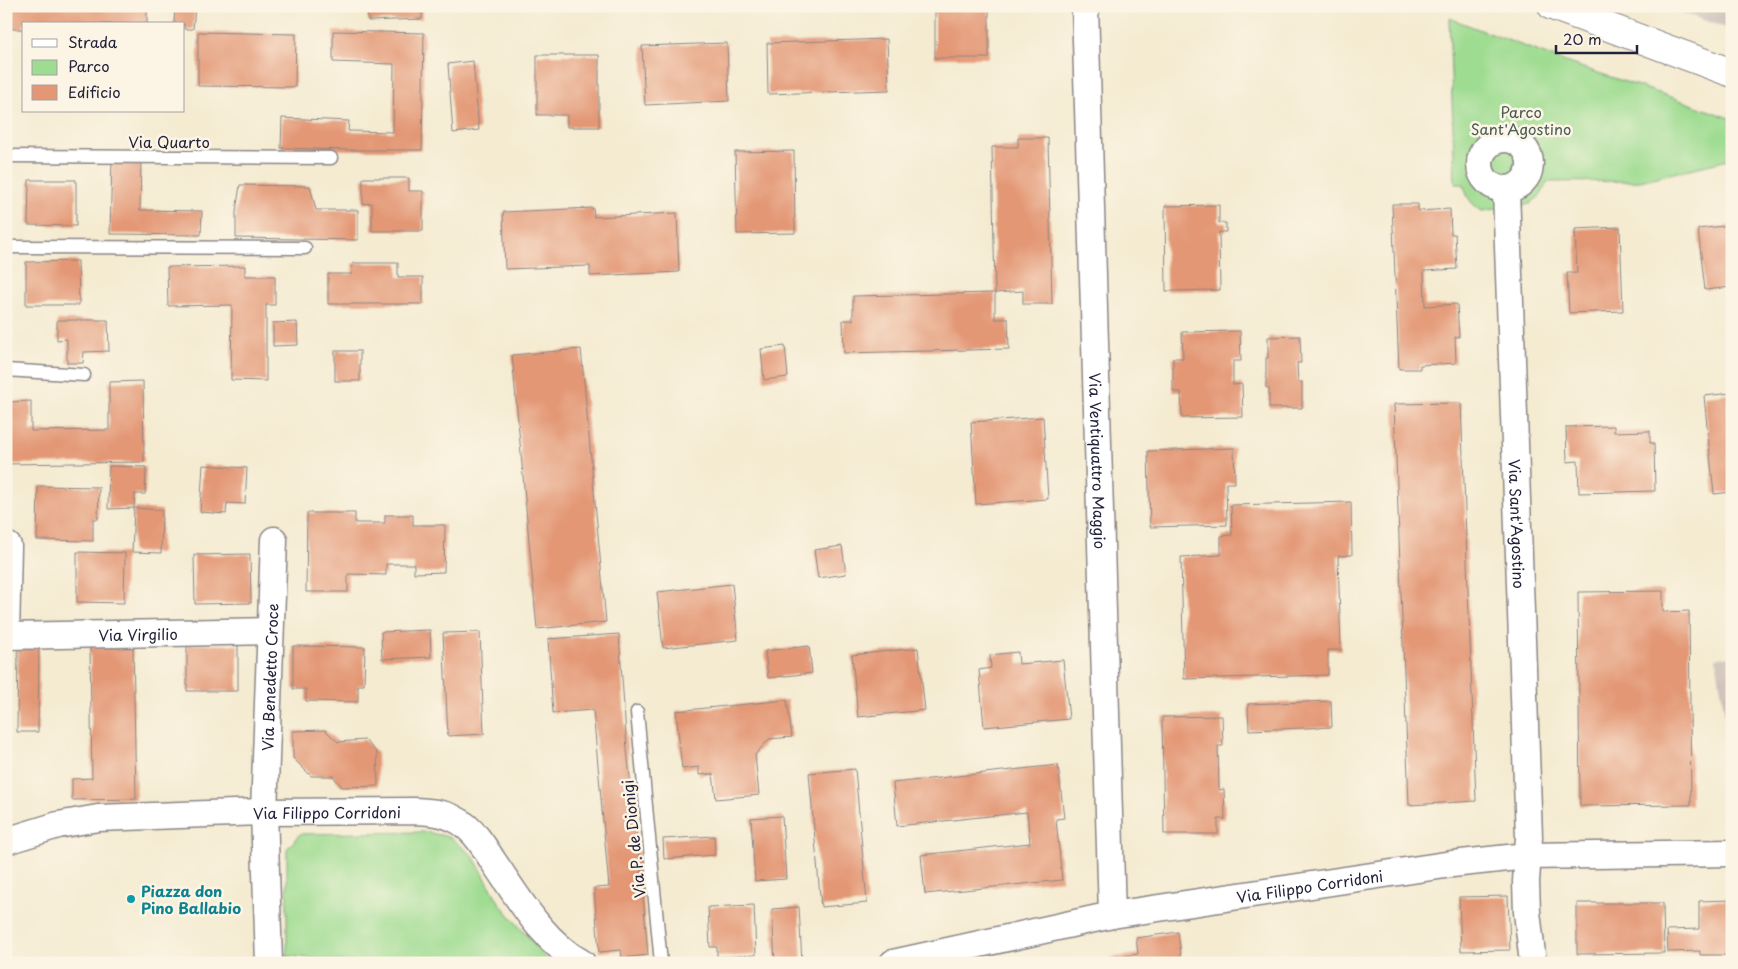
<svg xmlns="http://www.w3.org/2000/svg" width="1738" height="969" viewBox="0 0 1738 969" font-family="'Playpen Sans',sans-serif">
	<rect width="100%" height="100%" fill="#fcf5e5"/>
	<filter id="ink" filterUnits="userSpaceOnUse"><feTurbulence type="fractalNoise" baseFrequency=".02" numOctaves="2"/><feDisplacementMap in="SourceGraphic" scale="10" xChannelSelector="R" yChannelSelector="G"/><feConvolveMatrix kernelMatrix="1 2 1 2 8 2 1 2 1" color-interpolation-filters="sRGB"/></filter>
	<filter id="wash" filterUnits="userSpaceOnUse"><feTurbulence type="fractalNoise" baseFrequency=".0096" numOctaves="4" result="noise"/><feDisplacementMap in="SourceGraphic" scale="20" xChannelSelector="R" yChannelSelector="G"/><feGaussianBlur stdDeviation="1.12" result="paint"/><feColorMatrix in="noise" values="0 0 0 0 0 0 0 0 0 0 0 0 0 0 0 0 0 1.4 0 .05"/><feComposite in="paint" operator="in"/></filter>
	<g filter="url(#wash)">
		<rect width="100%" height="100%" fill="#f4ebd1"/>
		<g fill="#cec1b9">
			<polygon points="1662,6 1732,6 1732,30"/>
			<polygon points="1732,656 1732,760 1716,658"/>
		</g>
		<g fill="#9edc91" stroke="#607f66">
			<path d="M 1449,18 L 1571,64 L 1674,98 L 1732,119 L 1732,159 L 1640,181 L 1547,182 L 1541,195 L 1530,204 L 1482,211 C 1471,204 1466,197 1464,184 L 1455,184 Z"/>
			<polygon points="425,832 450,837 473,856 500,904 550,963 360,963 287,956 287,849 300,834"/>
		</g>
		<g id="blocks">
			<g fill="#e39775">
				<polygon points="11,6 147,6 147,24 24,24 24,29 11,29"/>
				<polygon points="175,6 195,6 193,29 184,29 184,24 174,24"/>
				<polygon points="367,6 422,6 422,19 368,21"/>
				<rect x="935" y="6" width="54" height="52"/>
				<polygon points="333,31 424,33 422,150 347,150 281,148 282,118 349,121 348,131 393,132 394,64 333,62"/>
				<polygon points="198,32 296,34 295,87 198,86"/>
				<polygon points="887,39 889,90 768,94 767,43"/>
				<polygon points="727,43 729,101 645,105 642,46"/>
				<polygon points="537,55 599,55 599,127 567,127 567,115 537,115"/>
				<polygon points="473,61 479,130 453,133 448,64"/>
				<polygon points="1018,138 1048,138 1052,304 1023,304 1023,291 995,293 995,319 1008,319 1009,349 844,353 843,320 853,320 853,296 995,293 992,147 1018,147"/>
				<polygon points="794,151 795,233 737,234 735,152"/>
				<polygon points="112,160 141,160 140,210 202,211 201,235 110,234"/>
				<polygon points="363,178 409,178 409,191 423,191 423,231 372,231 372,203 363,204"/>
				<polygon points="29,180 76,180 76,226 28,225"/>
				<polygon points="240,185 310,186 316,210 358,210 358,240 236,238 236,212"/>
				<polygon points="1392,204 1418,204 1418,211 1450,209 1451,234 1455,234 1457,269 1424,271 1425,306 1457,304 1459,337 1455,337 1456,363 1420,365 1420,369 1399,369"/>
				<polygon points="1219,205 1219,223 1226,223 1226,232 1219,232 1220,290 1166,291 1165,206"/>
				<polygon points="593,208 594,217 677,213 679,272 590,276 590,266 505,269 503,212"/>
				<polygon points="1732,225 1732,287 1705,290 1698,229"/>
				<polygon points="1620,227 1623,311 1569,313 1567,273 1577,273 1575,229"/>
				<polygon points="78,261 79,305 26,305 26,262"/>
				<polygon points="353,263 398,263 398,277 423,277 423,304 328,304 328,274 352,274"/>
				<polygon points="245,266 245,276 275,276 275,305 266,305 266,381 231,380 232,305 168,306 167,267"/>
				<polygon points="57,320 108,320 109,351 84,352 83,363 67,363 67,339 57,340"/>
				<polygon points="297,322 298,345 273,346 273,323"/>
				<polygon points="1240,331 1241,361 1233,361 1233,385 1242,384 1243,417 1182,418 1181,392 1173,392 1173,358 1183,358 1182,332"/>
				<polygon points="1300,336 1301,363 1297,363 1298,382 1302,382 1302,408 1269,408 1269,388 1266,388 1266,358 1268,358 1268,337"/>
				<polygon points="785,346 788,377 764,380 761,349"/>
				<polygon points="581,349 606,622 537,629 512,355"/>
				<rect x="335" y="351" width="25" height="30"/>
				<polygon points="143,381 144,462 6,464 6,402 31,401 31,431 109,430 109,382"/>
				<polygon points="1732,393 1732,492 1714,494 1704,396"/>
				<polygon points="1461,403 1476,801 1409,805 1394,404"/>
				<polygon points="1043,417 1048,499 976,504 971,422"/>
				<polygon points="1614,426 1614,432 1650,431 1650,443 1654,443 1655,491 1579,493 1578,461 1567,462 1566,427"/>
				<polygon points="1234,448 1235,483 1226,483 1227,525 1150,527 1148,451"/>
				<polygon points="203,465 247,468 245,504 227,503 226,514 200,512"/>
				<polygon points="109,466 146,467 145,494 135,494 134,508 108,509"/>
				<polygon points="38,486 99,487 98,519 93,519 93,541 37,540"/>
				<polygon points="1351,502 1352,555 1338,556 1341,650 1328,650 1328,675 1184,679 1181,557 1221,555 1221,536 1232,535 1231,505"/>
				<polygon points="134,508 162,510 161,553 132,552"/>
				<polygon points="307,513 355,513 355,523 385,523 385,515 413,515 413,525 445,525 444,572 414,573 414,564 386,564 386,575 348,574 348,592 306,592"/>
				<polygon points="842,546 846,574 818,578 814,550"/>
				<polygon points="77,552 125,553 124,603 77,602"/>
				<polygon points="250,554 251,603 195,604 194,555"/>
				<polygon points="732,584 738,640 663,648 657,592"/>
				<polygon points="1663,591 1663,612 1689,611 1691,805 1580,806 1578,592"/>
				<polygon points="430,630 431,657 382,659 381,632"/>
				<polygon points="480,632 484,734 448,736 443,633"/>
				<polygon points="619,634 627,750 642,884 648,955 622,958 621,950 599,952 594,888 609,887 593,710 553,713 548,639"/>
				<polygon points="187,644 238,645 238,691 187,691"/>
				<polygon points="293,646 365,647 364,685 358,685 358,702 306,701 306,689 293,689"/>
				<polygon points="809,646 812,673 768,678 765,651"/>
				<polygon points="18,647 39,647 38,732 17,732"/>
				<polygon points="90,647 133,647 136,799 72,800 72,779 92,778"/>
				<polygon points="918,648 925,710 858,717 852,655"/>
				<polygon points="1018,652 1019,664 1063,660 1069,719 984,727 979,670 991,668 990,655"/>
				<polygon points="787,700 792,737 769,739 755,755 759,795 716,799 713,774 699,775 699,767 682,769 676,711"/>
				<polygon points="1331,701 1332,727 1249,730 1248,704"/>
				<polygon points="1222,716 1223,746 1218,746 1219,790 1224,789 1225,819 1218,819 1218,834 1164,834 1162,717"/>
				<polygon points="325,730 338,742 365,740 377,753 378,786 342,787 333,776 311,776 293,758 293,731"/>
				<polygon points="1058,765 1064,818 1056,819 1062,880 925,894 921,855 1030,843 1027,812 897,826 893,783"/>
				<polygon points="855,769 867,903 821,907 809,773"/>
				<polygon points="782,816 786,879 755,881 751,818"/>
				<polygon points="714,836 715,855 664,859 663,839"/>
				<polygon points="1508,896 1510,950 1461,951 1459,897"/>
				<polygon points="1732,900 1732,955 1700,955 1700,951 1668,952 1667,930 1699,929 1699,901"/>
				<polygon points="1577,903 1663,903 1664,953 1577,954"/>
				<polygon points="754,905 756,955 717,957 717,947 710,947 708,907"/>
				<polygon points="799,907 802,963 775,963 772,909"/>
				<polygon points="1178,932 1182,963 1110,963 1109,958 1138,954 1136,938"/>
			</g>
		</g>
	</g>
	<g filter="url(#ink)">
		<use href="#blocks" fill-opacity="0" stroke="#8b8686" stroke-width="1"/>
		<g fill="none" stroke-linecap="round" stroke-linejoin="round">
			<defs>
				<g id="lane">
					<polyline points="6,156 331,158"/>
					<polyline points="6,247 305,248"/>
					<polyline points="6,370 84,375"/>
					<polyline points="637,712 661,963"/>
				</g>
				<g id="street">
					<path id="s1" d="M 1085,6 L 1112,915"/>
					<circle cx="1505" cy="164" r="25"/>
					<path id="s2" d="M 1506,190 L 1529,837 L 1526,882 L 1527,912 L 1533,963"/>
					<path id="s3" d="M 6,636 L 270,631"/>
					<polyline points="6,637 8,546"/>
					<path id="s4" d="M 6,841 L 58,825 L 98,818 L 264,812 L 414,811 C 428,812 442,812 455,819 C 472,827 483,845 493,861 C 518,897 542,941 582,963"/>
					<path id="s5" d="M 269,963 L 264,812 L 274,540"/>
					<path id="s6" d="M 893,963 L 1112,915 L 1452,864 L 1527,856 L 1732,853"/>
				</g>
				<polyline id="secondary" points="1552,6 1732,73"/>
			</defs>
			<use href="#lane" stroke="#8b8686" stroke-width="15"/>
			<use href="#street" stroke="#8b8686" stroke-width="29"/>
			<use href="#secondary" stroke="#8b8686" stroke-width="30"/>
			<use href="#lane" stroke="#fff" stroke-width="12"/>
			<use href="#street" stroke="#fff" stroke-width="26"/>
			<use href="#secondary" stroke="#fff" stroke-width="28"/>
		</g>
	</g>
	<circle fill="#0f9aa8" stroke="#fcf5e5" stroke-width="2" cx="131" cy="899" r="5"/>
	<g text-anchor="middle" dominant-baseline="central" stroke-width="5" stroke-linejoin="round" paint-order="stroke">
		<g font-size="15" fill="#475a55" stroke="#fcf5e5">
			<text x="1521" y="111">Parco<tspan x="1521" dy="17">Sant'Agostino</tspan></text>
		</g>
		<g font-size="15" fill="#22223b" stroke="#fcf5e5">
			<text x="169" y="141">Via Quarto</text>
			<text stroke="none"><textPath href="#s1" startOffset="455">Via Ventiquattro Maggio</textPath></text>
			<text stroke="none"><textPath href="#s2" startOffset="334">Via Sant'Agostino</textPath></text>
			<text stroke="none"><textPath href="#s3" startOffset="132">Via Virgilio</textPath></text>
			<text stroke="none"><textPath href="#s5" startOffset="286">Via Benedetto Croce</textPath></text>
			<text stroke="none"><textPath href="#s4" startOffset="324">Via Filippo Corridoni</textPath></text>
			<text transform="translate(633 839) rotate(-96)">Via P. de Dionigi</text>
			<text stroke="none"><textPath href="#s6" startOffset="424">Via Filippo Corridoni</textPath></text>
		</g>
		<g font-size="15" font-weight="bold" fill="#0d838f" stroke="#fcf5e5" text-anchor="start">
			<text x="141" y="890">Piazza don<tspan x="141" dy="17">Pino Ballabio</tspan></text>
		</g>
	</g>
	<rect width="1738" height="969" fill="none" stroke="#fcf5e5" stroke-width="25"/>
	<rect x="22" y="22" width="162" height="90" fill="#fcf5e5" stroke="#a5a1a1"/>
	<rect x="32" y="39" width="25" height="8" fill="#ffffff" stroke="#a5a1a1"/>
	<text x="68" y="48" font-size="15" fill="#22223b">Strada</text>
	<rect x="32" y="60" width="25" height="15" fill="#9edc91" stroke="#a5a1a1"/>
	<text x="68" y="72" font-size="15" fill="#22223b">Parco</text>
	<rect x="32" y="85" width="25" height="15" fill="#e39775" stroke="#a5a1a1"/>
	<text x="68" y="98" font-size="15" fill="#22223b">Edificio</text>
	<path d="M1556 45v8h81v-8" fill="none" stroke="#22223b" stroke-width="2.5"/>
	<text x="1563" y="45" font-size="15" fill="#22223b" stroke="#fcf5e5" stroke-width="4" paint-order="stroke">20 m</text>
</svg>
